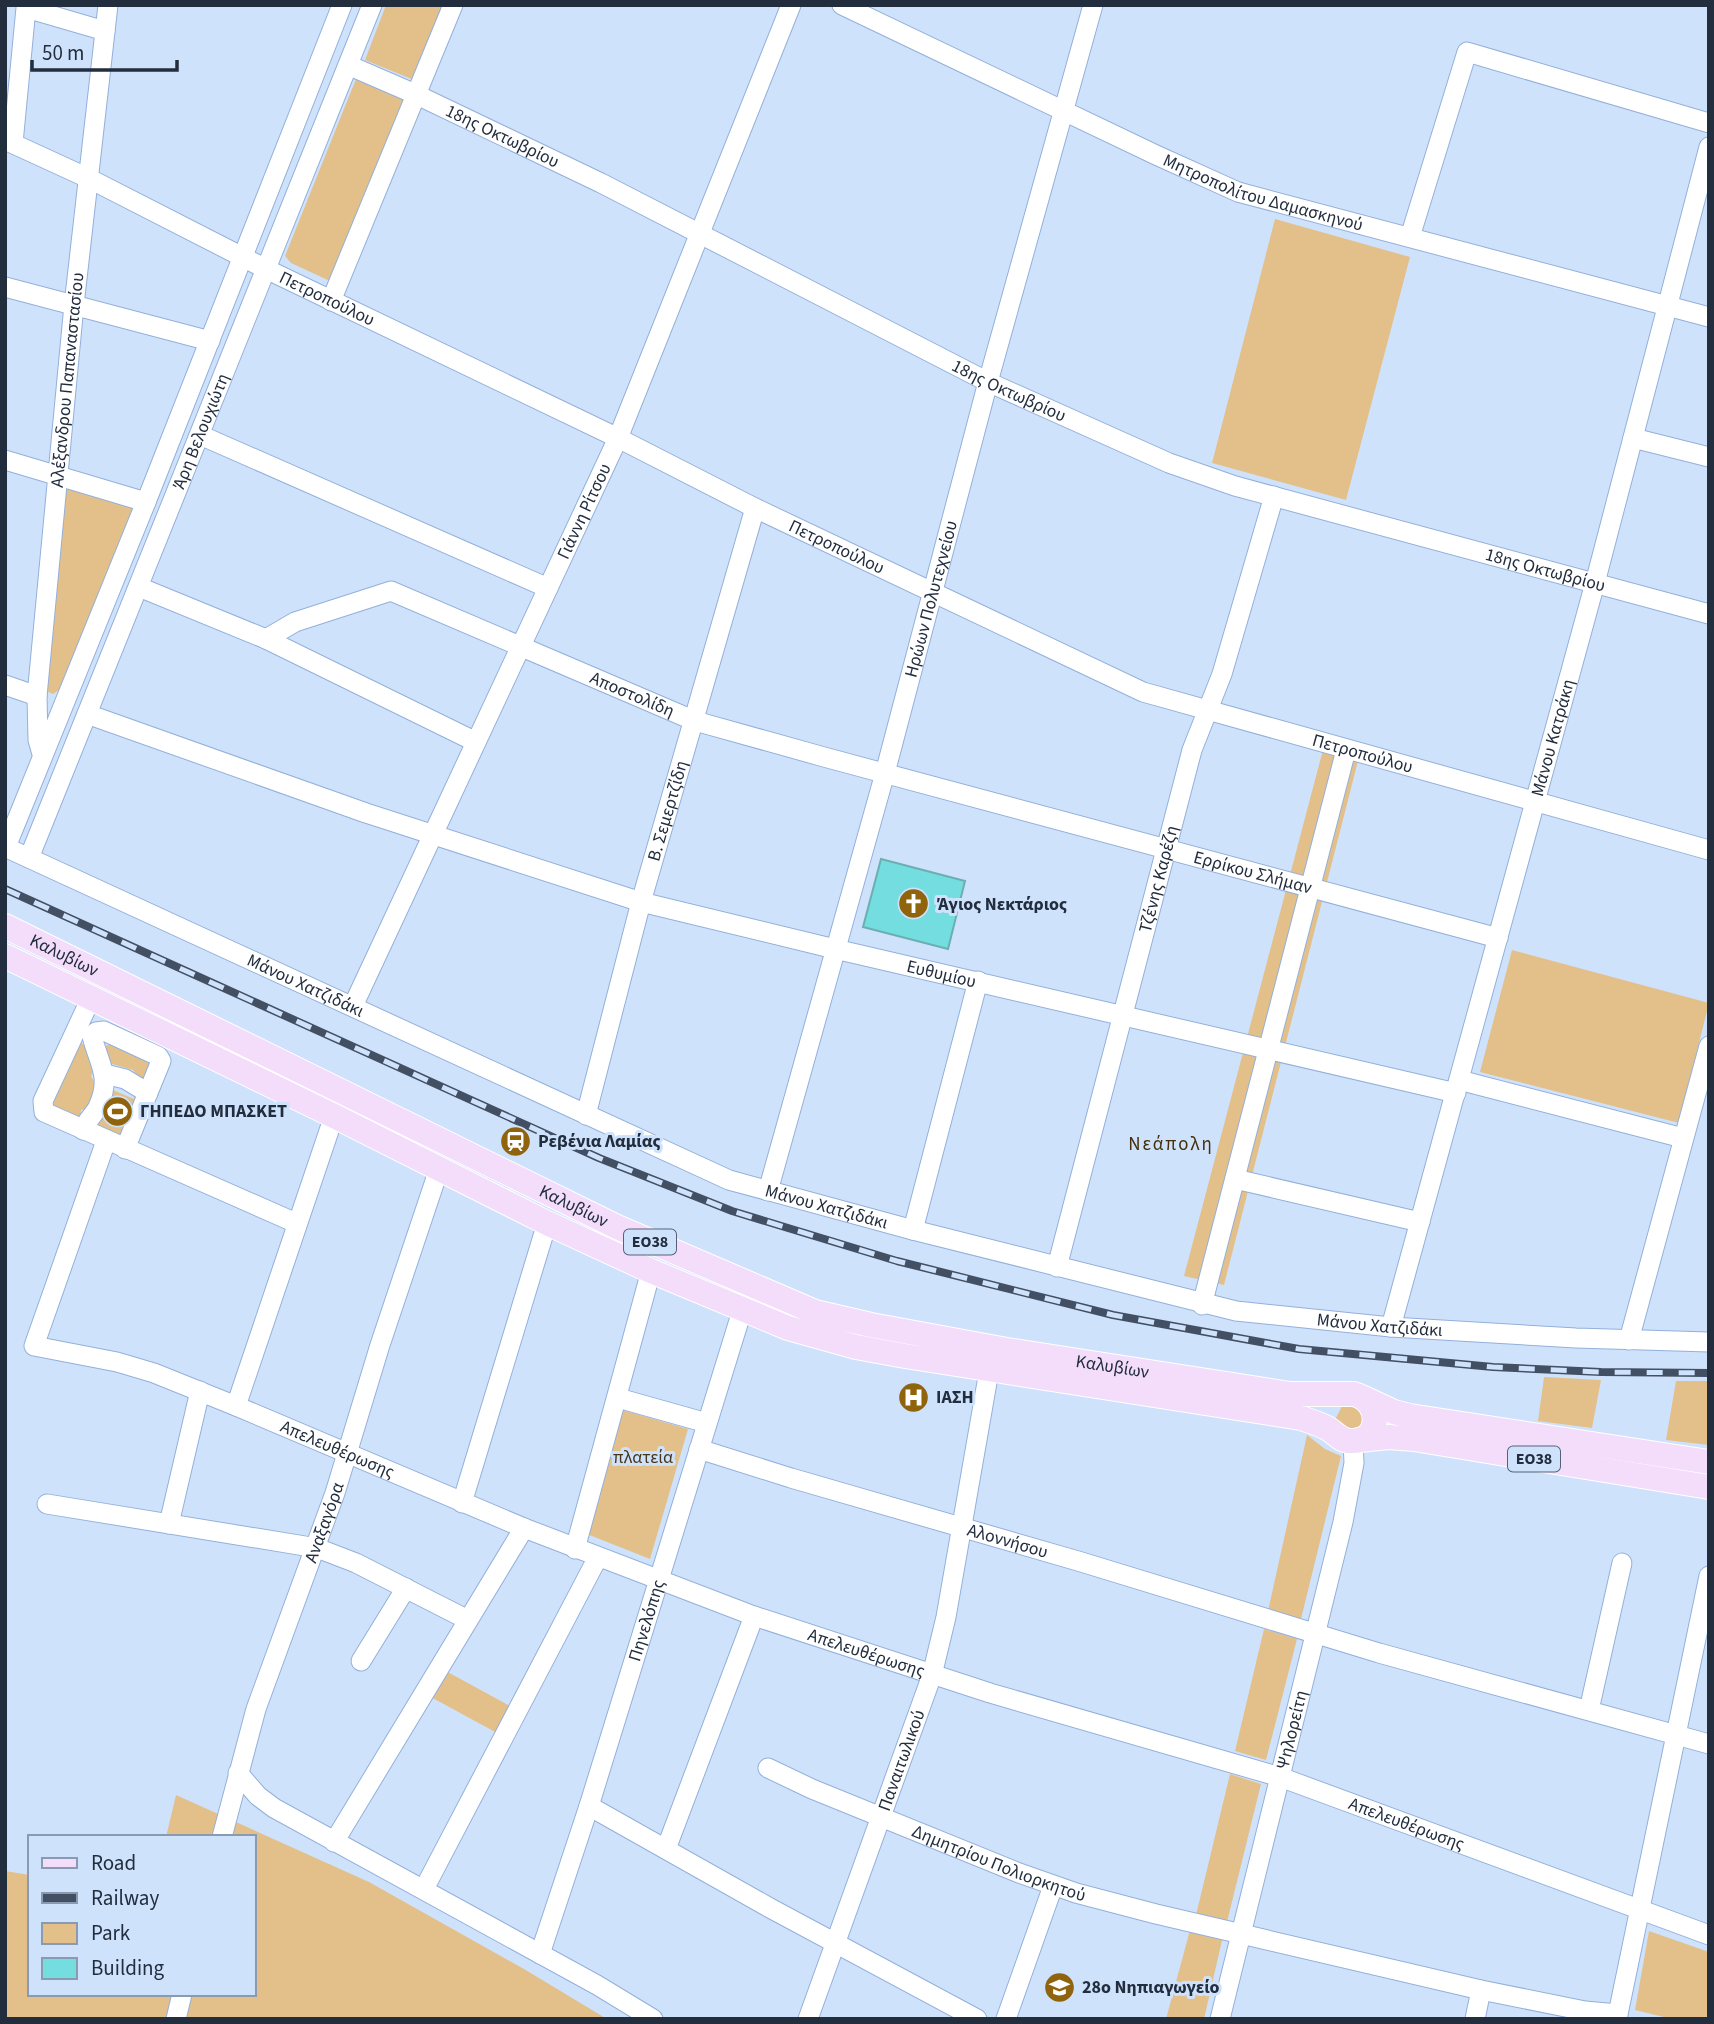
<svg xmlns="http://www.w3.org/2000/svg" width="1714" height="2024" viewBox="0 0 1714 2024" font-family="'Source Sans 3',sans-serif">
	<rect width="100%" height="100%" fill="#cfe2fc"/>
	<g fill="#e3c08a">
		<polygon points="386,5 446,5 414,80 365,60"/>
		<polygon points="356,79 405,100 330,281 291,263 285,256"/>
		<polygon points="1275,219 1410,257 1346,500 1212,463"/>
		<polygon points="66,485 134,505 62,688 53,694 46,691"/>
		<polygon points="1324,746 1359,757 1224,1285 1184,1276"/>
		<polygon points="1512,950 1709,1003 1679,1123 1480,1072"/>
		<polygon points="78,1041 87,1047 95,1070 91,1076 97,1087 88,1108 81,1110 80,1119 51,1106 74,1043"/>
		<polygon points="110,1044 151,1064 143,1084 133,1070 109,1063 104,1047"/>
		<polygon points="113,1090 134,1099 137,1093 125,1139 95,1126 96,1121 100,1121"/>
		<polygon points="1544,1377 1601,1380 1592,1428 1538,1421"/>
		<polygon points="1676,1381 1709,1381 1709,1445 1666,1440"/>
		<polygon points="1358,1405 1366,1420 1356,1432 1341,1429 1336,1418 1342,1406"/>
		<polygon points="619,1409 688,1429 650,1559 587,1534"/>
		<polygon points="1307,1435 1325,1449 1341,1456 1301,1619 1268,1611"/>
		<polygon points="1264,1629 1297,1639 1266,1760 1235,1751"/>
		<polygon points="444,1670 512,1707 497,1733 429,1696"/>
		<polygon points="1230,1774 1261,1784 1227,1922 1196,1915"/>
		<polygon points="176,1795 369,1882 524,1969 607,2019 5,2019 5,1871 30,1875 30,1994 254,1994 254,1837 166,1837"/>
		<polygon points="1190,1930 1223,1936 1204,2019 1166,2019"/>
		<polygon points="1649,1931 1709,1952 1709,2019 1672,2019 1635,2010"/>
	</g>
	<polygon fill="#74dde0" stroke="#6bafb1" stroke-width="2" points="881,859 965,881 948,949 863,927"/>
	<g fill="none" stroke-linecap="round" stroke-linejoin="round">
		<defs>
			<g id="minor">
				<path id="s1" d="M 842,5 L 1156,155 L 1238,192 L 1709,317"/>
				<path id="s2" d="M 348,65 L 415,94 L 601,183 L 988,382 L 1169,463 L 1235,486 L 1709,614"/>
				<path id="s3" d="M 5,140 L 90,179 L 266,269 L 618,438 L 755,508 L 1143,692 L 1709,850"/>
				<polyline points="13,143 26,8 105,31"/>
				<polyline points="1410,237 1467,52 1709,123"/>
				<polyline points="5,287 210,341"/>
				<polyline points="331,301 453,5"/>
				<polyline points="200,435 548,588"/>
				<polyline points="1633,438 1709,457"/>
				<polyline points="5,460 146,502"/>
				<polyline points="139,587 266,639 476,742"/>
				<path id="s4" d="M 266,639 L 295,622 L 391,591 L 695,721 L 824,757 L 1498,938"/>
				<polyline points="5,685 37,696"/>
				<path id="s5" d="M 87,714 L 366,813 L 641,902 L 835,949 L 1456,1093"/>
				<path id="s6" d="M 42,754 L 38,740 L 37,696 L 74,305 L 108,5"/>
				<path id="s7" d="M 5,847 L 729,1180 L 913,1230 L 1236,1311 L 1391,1327 L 1576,1338 L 1709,1342"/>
				<polyline points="6,847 146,502 342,5"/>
				<path id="s8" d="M 29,858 L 372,5"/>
				<polyline points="91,998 43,1101 44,1112 296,1223"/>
				<path id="s9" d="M 353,1006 L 618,438 L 791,5"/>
				<polyline points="105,1074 125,1079 148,1093"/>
				<polyline points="1459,1080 1683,1138"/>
				<path id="s10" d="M 586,1115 L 641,902 L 755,508"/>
				<path d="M 83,1130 C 86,1121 93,1116 98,1107 C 112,1076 99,1065 92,1036 L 96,1032 L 104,1031 L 158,1056 L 161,1061 L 125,1149"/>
				<path id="s11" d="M 106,1141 L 34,1346 L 117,1362 L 154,1373 L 236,1406 L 524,1528 L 754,1616 L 990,1693 L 1280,1777 L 1709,1935"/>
				<polyline points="1235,1179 1420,1222"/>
				<path id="s12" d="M 768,1191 L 885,773 L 988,382 L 1093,5"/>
				<polyline points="913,1230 978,981"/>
				<path id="s13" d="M 1057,1267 L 1192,750 L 1222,674 L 1274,496"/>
				<polyline points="1202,1305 1346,750"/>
				<path id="s14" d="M 1391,1327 L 1595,583 L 1709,147"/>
				<polyline points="1629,1340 1709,1046"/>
				<polyline points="618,1398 707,1423"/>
				<polyline points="236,1406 334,1116"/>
				<path id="s15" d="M 699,1449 L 791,1478 L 1078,1561 L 1379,1653 L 1709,1744"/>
				<polyline points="462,1503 547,1223"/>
				<polyline points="47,1504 317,1548 356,1563 468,1620"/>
				<polyline points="169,1524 200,1391"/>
				<polyline points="575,1549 651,1271"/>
				<polyline points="361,1661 406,1588"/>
				<polyline points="1589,1710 1622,1563"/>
				<path id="s16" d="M 768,1768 L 812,1789 L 1019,1873 L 1076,1893 L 1156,1914 L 1481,1990 L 1585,2011 L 1618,2014"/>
				<polyline points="238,1773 258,1796 274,1808 597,1985 653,2019"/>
				<polyline points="589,1806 770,1908 977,2019"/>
				<path id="s17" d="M 222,1837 L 256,1709 L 335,1493 L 380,1345 L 439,1169"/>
				<polyline points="334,1842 524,1528"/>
				<polyline points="666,1849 754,1616"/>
				<polyline points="424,1889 598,1557"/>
				<path id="s18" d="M 540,1954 L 589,1806 L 750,1285"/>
				<polyline points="176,2019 182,1994"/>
				<path id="s19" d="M 808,2019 L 932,1675 L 946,1617 L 989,1371"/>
				<polyline points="1006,2019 1053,1886"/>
				<path id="s20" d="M 1220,2019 L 1343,1522 L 1354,1463 L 1353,1441"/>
				<polyline points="1475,2019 1481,1990"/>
				<polyline points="1617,2019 1709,1576"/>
			</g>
			<g id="major">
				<path id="s21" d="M 5,926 L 617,1227 L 815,1312 L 871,1325 L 1007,1350 L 1290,1394 L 1354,1394 C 1383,1402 1381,1442 1351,1441 C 1340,1441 1336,1433 1327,1428 C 1319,1424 1310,1421 1301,1418 L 905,1356 L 856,1347 L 788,1328 L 651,1271 L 547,1223 L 334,1116 L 5,956"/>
				<polyline points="1364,1398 1394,1412 1410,1416 1709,1462"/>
				<polyline points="1359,1440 1389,1437 1414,1439 1709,1487"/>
			</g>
		</defs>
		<use href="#minor" stroke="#93b0da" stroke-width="21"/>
		<use href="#major" stroke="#fff" stroke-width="26"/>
		<use href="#minor" stroke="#fff" stroke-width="19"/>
		<use href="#major" stroke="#f4ddfb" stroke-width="24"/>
		<defs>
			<polyline id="rail" points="5,889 599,1158 732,1211 897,1261 1113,1315 1299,1349 1493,1367 1601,1372 1709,1373"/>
		</defs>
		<use href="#rail" stroke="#435063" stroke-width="8"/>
		<use href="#rail" stroke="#cfe2fc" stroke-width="5" stroke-dasharray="16" stroke-linecap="butt"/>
	</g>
	<defs>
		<symbol id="church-disc" viewBox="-11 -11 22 22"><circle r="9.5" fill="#90640d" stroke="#cfe2fc"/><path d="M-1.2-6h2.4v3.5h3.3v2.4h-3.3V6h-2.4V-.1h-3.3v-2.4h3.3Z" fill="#fff"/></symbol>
		<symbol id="stadium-disc" viewBox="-11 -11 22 22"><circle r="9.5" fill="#90640d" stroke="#cfe2fc"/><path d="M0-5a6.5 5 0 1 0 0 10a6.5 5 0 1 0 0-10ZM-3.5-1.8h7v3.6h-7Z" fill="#fff"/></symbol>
		<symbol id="station-disc" viewBox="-11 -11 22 22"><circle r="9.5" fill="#90640d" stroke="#cfe2fc"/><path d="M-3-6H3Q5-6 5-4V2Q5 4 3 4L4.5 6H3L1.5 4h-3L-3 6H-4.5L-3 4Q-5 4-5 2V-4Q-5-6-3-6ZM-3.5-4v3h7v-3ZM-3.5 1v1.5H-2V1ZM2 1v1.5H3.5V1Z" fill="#fff"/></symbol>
		<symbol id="hospital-disc" viewBox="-11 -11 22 22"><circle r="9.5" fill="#90640d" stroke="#cfe2fc"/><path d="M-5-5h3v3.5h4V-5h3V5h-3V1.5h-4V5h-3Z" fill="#fff"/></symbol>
		<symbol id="school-disc" viewBox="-11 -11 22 22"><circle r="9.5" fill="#90640d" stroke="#cfe2fc"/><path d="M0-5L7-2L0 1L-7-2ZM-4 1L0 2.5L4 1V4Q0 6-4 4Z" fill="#fff"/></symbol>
	</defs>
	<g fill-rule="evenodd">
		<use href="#church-disc" x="896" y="886" width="35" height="35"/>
		<use href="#stadium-disc" x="100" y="1094" width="35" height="35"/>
		<use href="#station-disc" x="498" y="1124" width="35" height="35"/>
		<use href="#hospital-disc" x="896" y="1380" width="35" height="35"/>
		<use href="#school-disc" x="1042" y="1970" width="35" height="35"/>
	</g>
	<g text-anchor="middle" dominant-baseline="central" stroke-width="6" stroke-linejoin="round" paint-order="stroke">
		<g fill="#cfe2fc" stroke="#566377" stroke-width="2">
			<rect x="624" y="1229.5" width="52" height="25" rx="5"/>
			<rect x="1508" y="1446.5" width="52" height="25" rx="5"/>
		</g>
		<g font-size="16" font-weight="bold" fill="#222d3e">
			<text x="650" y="1242">ΕΟ38</text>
			<text x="1534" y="1459">ΕΟ38</text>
		</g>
		<g font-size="18" fill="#222d3e" stroke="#cfe2fc">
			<text stroke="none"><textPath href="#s2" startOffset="170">18ης Οκτωβρίου</textPath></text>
			<text stroke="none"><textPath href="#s1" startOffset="462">Μητροπολίτου Δαμασκηνού</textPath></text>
			<text stroke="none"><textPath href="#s3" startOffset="359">Πετροπούλου</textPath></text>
			<text stroke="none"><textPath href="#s6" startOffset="376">Αλέξανδρου Παπαναστασίου</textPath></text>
			<text stroke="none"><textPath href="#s2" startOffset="737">18ης Οκτωβρίου</textPath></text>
			<text stroke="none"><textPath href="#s8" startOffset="460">Άρη Βελουχιώτη</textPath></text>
			<text stroke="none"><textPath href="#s9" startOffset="546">Γιάννη Ρίτσου</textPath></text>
			<text stroke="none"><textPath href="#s3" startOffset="926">Πετροπούλου</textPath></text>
			<text stroke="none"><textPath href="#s2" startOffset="1304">18ης Οκτωβρίου</textPath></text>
			<text stroke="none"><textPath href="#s12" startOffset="614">Ηρώων Πολυτεχνείου</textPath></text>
			<text stroke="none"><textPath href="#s4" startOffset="397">Αποστολίδη</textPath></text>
			<text stroke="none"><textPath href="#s14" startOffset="611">Μάνου Κατράκη</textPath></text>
			<text stroke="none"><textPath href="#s3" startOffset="1493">Πετροπούλου</textPath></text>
			<text stroke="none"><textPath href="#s10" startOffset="315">Β. Σεμερτζίδη</textPath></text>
			<text stroke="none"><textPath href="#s4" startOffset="1043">Ερρίκου Σλήμαν</textPath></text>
			<text stroke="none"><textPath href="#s13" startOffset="401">Τζένης Καρέζη</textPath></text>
			<text stroke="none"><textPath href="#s21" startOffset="66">Καλυβίων</textPath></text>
			<text stroke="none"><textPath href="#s5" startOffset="894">Ευθυμίου</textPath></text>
			<text stroke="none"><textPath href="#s7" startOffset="331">Μάνου Χατζιδάκι</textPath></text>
			<text stroke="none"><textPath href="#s21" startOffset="634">Καλυβίων</textPath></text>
			<text stroke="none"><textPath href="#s7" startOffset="898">Μάνου Χατζιδάκι</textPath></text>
			<text stroke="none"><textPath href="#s7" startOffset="1465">Μάνου Χατζιδάκι</textPath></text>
			<text stroke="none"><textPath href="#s21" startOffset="1200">Καλυβίων</textPath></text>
			<text stroke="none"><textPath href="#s11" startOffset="539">Απελευθέρωσης</textPath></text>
			<text stroke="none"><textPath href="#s17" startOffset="331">Αναξαγόρα</textPath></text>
			<text stroke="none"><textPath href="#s15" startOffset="322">Αλοννήσου</textPath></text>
			<text stroke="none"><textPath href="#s18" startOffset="350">Πηνελόπης</textPath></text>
			<text stroke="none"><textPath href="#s11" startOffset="1106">Απελευθέρωσης</textPath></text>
			<text stroke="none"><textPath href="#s20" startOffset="298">Ψηλορείτη</textPath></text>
			<text stroke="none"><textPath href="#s19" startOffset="275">Παναιτωλικού</textPath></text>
			<text stroke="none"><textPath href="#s11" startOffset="1673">Απελευθέρωσης</textPath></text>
			<text stroke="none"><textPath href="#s16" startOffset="250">Δημητρίου Πολιορκητού</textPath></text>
		</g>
		<g font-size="18" font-weight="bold" fill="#222d3e" stroke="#cfe2fc" text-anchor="start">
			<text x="937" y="904">Άγιος Νεκτάριος</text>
			<text x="140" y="1111">ΓΗΠΕΔΟ ΜΠΑΣΚΕΤ</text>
			<text x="538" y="1141">Ρεβένια Λαμίας</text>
			<text x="936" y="1397">ΙΑΣΗ</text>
			<text x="1082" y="1987">28ο Νηπιαγωγείο</text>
		</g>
		<g font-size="18" fill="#483618" stroke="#cfe2fc">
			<text x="643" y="1457">πλατεία</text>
		</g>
		<g font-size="19" letter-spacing="2" fill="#453009" stroke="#cfe2fc">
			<text x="1171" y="1144">Νεάπολη</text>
		</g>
	</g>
	<rect width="1714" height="2024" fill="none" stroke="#222d3e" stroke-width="14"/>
	<rect x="28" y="1835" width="228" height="161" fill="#cfe2fc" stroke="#8a9ab0" stroke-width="2"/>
	<rect x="42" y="1858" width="35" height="10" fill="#f4ddfb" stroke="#8a9ab0" stroke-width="2"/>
	<text x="91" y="1870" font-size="21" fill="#222d3e">Road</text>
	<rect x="42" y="1893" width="35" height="10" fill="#435063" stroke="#8a9ab0" stroke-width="2"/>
	<text x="91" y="1905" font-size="21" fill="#222d3e">Railway</text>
	<rect x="42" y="1923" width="35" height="21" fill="#e3c08a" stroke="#8a9ab0" stroke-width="2"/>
	<text x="91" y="1940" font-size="21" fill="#222d3e">Park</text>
	<rect x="42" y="1958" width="35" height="21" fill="#74dde0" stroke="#8a9ab0" stroke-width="2"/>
	<text x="91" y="1975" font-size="21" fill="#222d3e">Building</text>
	<path d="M32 60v10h145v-10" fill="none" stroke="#222d3e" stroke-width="3.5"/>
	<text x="42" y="60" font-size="21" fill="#222d3e" stroke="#cfe2fc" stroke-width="5" paint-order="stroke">50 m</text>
</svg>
